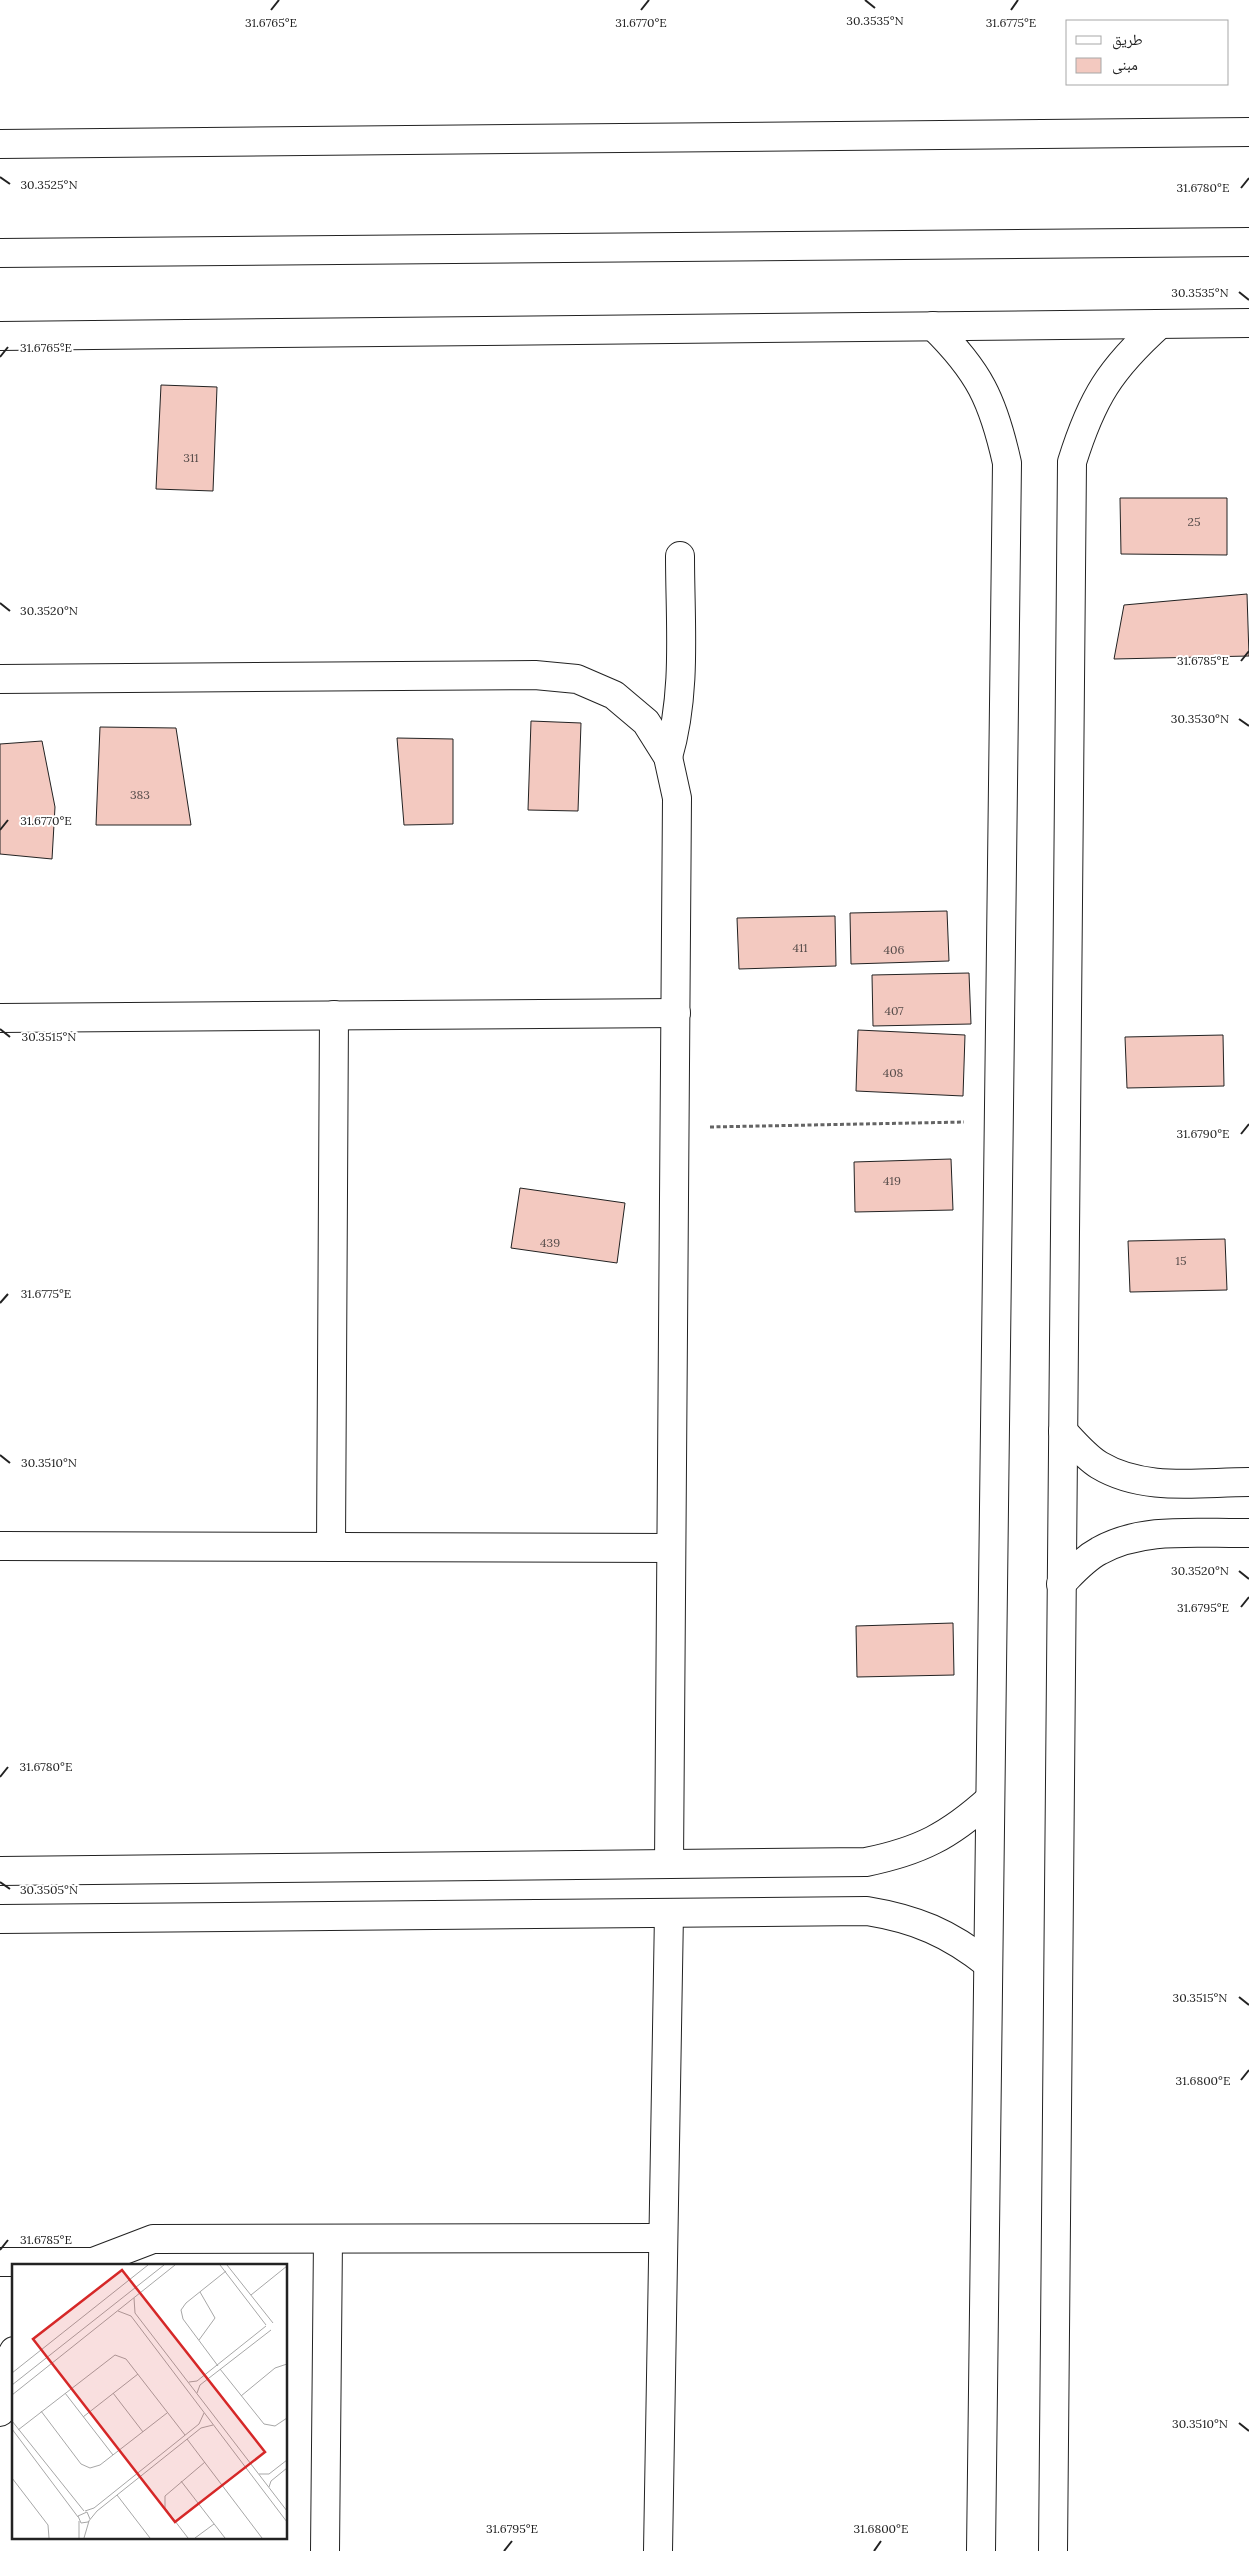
<svg xmlns="http://www.w3.org/2000/svg" width="1249" height="2551" viewBox="0 0 1249 2551" font-family="Lora,'Noto Naskh Arabic',serif">
	<rect width="100%" height="100%" fill="#fff"/>
	<g fill="#f3c9c0" stroke="#222">
		<polygon points="161,385 217,387 213,491 156,489"/>
		<polygon points="1120,498 1227,498 1227,555 1121,554"/>
		<polygon points="1247,594 1249,656 1114,659 1124,605"/>
		<polygon points="531,721 581,723 578,811 528,810"/>
		<polygon points="100,727 176,728 191,825 96,825"/>
		<polygon points="397,738 453,739 453,824 404,825"/>
		<polygon points="42,741 55,807 52,859 0,854 0,744"/>
		<polygon points="947,911 949,961 851,964 850,913"/>
		<polygon points="835,916 836,966 739,969 737,918"/>
		<polygon points="969,973 971,1024 873,1026 872,975"/>
		<polygon points="858,1030 965,1035 963,1096 856,1091"/>
		<polygon points="1223,1035 1224,1086 1127,1088 1125,1037"/>
		<polygon points="951,1159 953,1210 855,1212 854,1162"/>
		<polygon points="520,1188 625,1203 617,1263 511,1248"/>
		<polygon points="1225,1239 1227,1290 1130,1292 1128,1241"/>
		<polygon points="953,1623 954,1675 857,1677 856,1626"/>
	</g>
	<g fill="none" stroke-linecap="round" stroke-linejoin="round">
		<defs>
			<g id="minor">
				<polyline points="0,144 1249,132"/>
				<polyline points="0,253 1249,242"/>
				<path d="M 933,326 C 979,371 993,400 1007,463 L 981,2551"/>
				<polyline points="0,336 1249,323"/>
				<polyline points="0,679 535,675 577,679 614,695 646,722 668,757 677,798 669,1864"/>
				<path d="M 668,757 C 687,692 680,623 680,556"/>
				<polyline points="0,1018 676,1013"/>
				<path d="M 1063,1431 C 1074,1443 1086,1457 1099,1465 C 1144,1492 1199,1482 1249,1482"/>
				<polyline points="0,1546 671,1548"/>
				<polyline points="331,1547 334,1015"/>
				<path d="M 1061,1584 C 1073,1572 1084,1559 1099,1551 C 1143,1526 1200,1534 1249,1533"/>
				<path d="M 0,1871 L 866,1862 C 920,1851 949,1836 990,1799"/>
				<path d="M 0,1919 L 867,1911 C 916,1919 949,1933 988,1964"/>
				<polyline points="0,2262 89,2262"/>
				<polyline points="85,2265 153,2239 663,2238"/>
				<polyline points="0,2412 6,2365 14,2351"/>
				<polyline points="325,2551 328,2239"/>
				<polyline points="658,2551 669,1913"/>
				<path d="M 1053,2551 L 1072,462 C 1092,398 1110,369 1160,324"/>
			</g>
		</defs>
		<use href="#minor" stroke="#222" stroke-width="30"/>
		<polyline stroke="#646464" stroke-width="3" stroke-dasharray="4 2.5" stroke-linecap="butt" points="710,1127 964,1122"/>
		<use href="#minor" stroke="#fff" stroke-width="28"/>
	</g>
	<path fill="none" stroke="#222" stroke-width="2" d="M 865,0 L 875,8M 271,10 L 279,0M 641,10 L 649,0M 1011,10 L 1018,0M 0,177 L 10,184M 1241,188 L 1249,178M 1239,292 L 1249,300M 0,357 L 8,347M 0,603 L 10,611M 1241,661 L 1249,651M 1239,719 L 1249,726M 0,830 L 8,820M 0,1029 L 10,1037M 1241,1134 L 1249,1124M 0,1303 L 8,1294M 0,1455 L 10,1463M 1239,1571 L 1249,1579M 1241,1607 L 1249,1597M 0,1777 L 8,1767M 0,1882 L 10,1889M 1239,1997 L 1249,2005M 1241,2080 L 1249,2070M 0,2250 L 8,2240M 1239,2423 L 1249,2431M 504,2551 L 512,2541M 874,2551 L 881,2541"/>
	<g text-anchor="middle" dominant-baseline="central" stroke-width="4" stroke-linejoin="round" paint-order="stroke">
		<g font-size="12" fill="#564c4a">
			<text x="191" y="457">311</text>
			<text x="1194" y="521">25</text>
			<text x="140" y="794">383</text>
			<text x="800" y="947">411</text>
			<text x="894" y="949">406</text>
			<text x="894" y="1010">407</text>
			<text x="893" y="1072">408</text>
			<text x="892" y="1180">419</text>
			<text x="550" y="1242">439</text>
			<text x="1181" y="1260">15</text>
		</g>
	</g>
	<g transform="translate(12 2264)">
		<rect width="275" height="275" fill="#fff"/>
		<path fill="none" stroke="#a7a7a7" stroke-width="1" d="M 208,1 L 254,61M 215,1 L 261,59M 239,31 L 275,2M 122,34 L 123,49 L 275,247M 106,47 L 119,52 L 275,258M 187,76 L 203,54 L 188,28M 206,102 L 171,55 L 169,46 L 174,39 L 214,7M 208,105 L 252,160 L 263,162 L 275,154M 0,109 L 136,1M 177,118 L 185,117 L 254,62M 0,121 L 152,1M 53,129 L 101,191M 101,129 L 131,168M 185,129 L 188,121 L 259,66M 0,131 L 163,1M 229,132 L 263,104 L 275,100M 29,147 L 69,200 L 78,204 L 88,201 L 155,149M 71,153 L 126,110M 0,157 L 72,247M 0,165 L 66,253M 6,166 L 103,91 L 114,95 L 173,171M 175,175 L 250,274M 247,210 L 257,210 L 275,196M 0,214 L 36,261 L 37,274M 169,217 L 213,274M 257,223 L 259,217 L 275,204M 105,231 L 138,274M 73,247 L 82,244 L 187,160 L 192,149M 78,255 L 75,248 L 66,252 L 69,259 L 76,258 L 85,247 L 189,164 L 201,161M 67,274 L 67,257M 72,274 L 77,257M 176,274 L 153,244 L 153,232 L 193,198M 183,274 L 202,260"/>
		<path fill="#d62828" fill-opacity="0.15" stroke="#d62828" stroke-width="2.5" d="M 110,6 L 253,188 L 163,258 L 21,75 Z"/>
		<rect width="275" height="275" fill="none" stroke="#222" stroke-width="2.5"/>
	</g>
	<g font-size="12" text-anchor="middle" fill="#222" stroke="#fff" stroke-width="4" stroke-linejoin="round" paint-order="stroke">
		<text x="875" y="25">30.3535°N</text>
		<text x="271" y="27">31.6765°E</text>
		<text x="641" y="27">31.6770°E</text>
		<text x="1011" y="27">31.6775°E</text>
		<text x="49" y="189">30.3525°N</text>
		<text x="1203" y="192">31.6780°E</text>
		<text x="1200" y="297">30.3535°N</text>
		<text x="46" y="352">31.6765°E</text>
		<text x="49" y="615">30.3520°N</text>
		<text x="1203" y="665">31.6785°E</text>
		<text x="1200" y="723">30.3530°N</text>
		<text x="46" y="825">31.6770°E</text>
		<text x="49" y="1041">30.3515°N</text>
		<text x="1203" y="1138">31.6790°E</text>
		<text x="46" y="1298">31.6775°E</text>
		<text x="49" y="1467">30.3510°N</text>
		<text x="1200" y="1575">30.3520°N</text>
		<text x="1203" y="1612">31.6795°E</text>
		<text x="46" y="1771">31.6780°E</text>
		<text x="49" y="1894">30.3505°N</text>
		<text x="1200" y="2002">30.3515°N</text>
		<text x="1203" y="2085">31.6800°E</text>
		<text x="46" y="2244">31.6785°E</text>
		<text x="1200" y="2428">30.3510°N</text>
		<text x="512" y="2533">31.6795°E</text>
		<text x="881" y="2533">31.6800°E</text>
	</g>
	<rect x="1066" y="20" width="162" height="65" fill="#ffffff" stroke="#a7a7a7"/>
	<rect x="1076" y="36" width="25" height="8" fill="#ffffff" stroke="#a7a7a7"/>
	<text x="1112" y="45" font-size="15" fill="#222222">طريق</text>
	<rect x="1076" y="58" width="25" height="15" fill="#f3c9c0" stroke="#a7a7a7"/>
	<text x="1112" y="70" font-size="15" fill="#222222">مبنى</text>
</svg>
